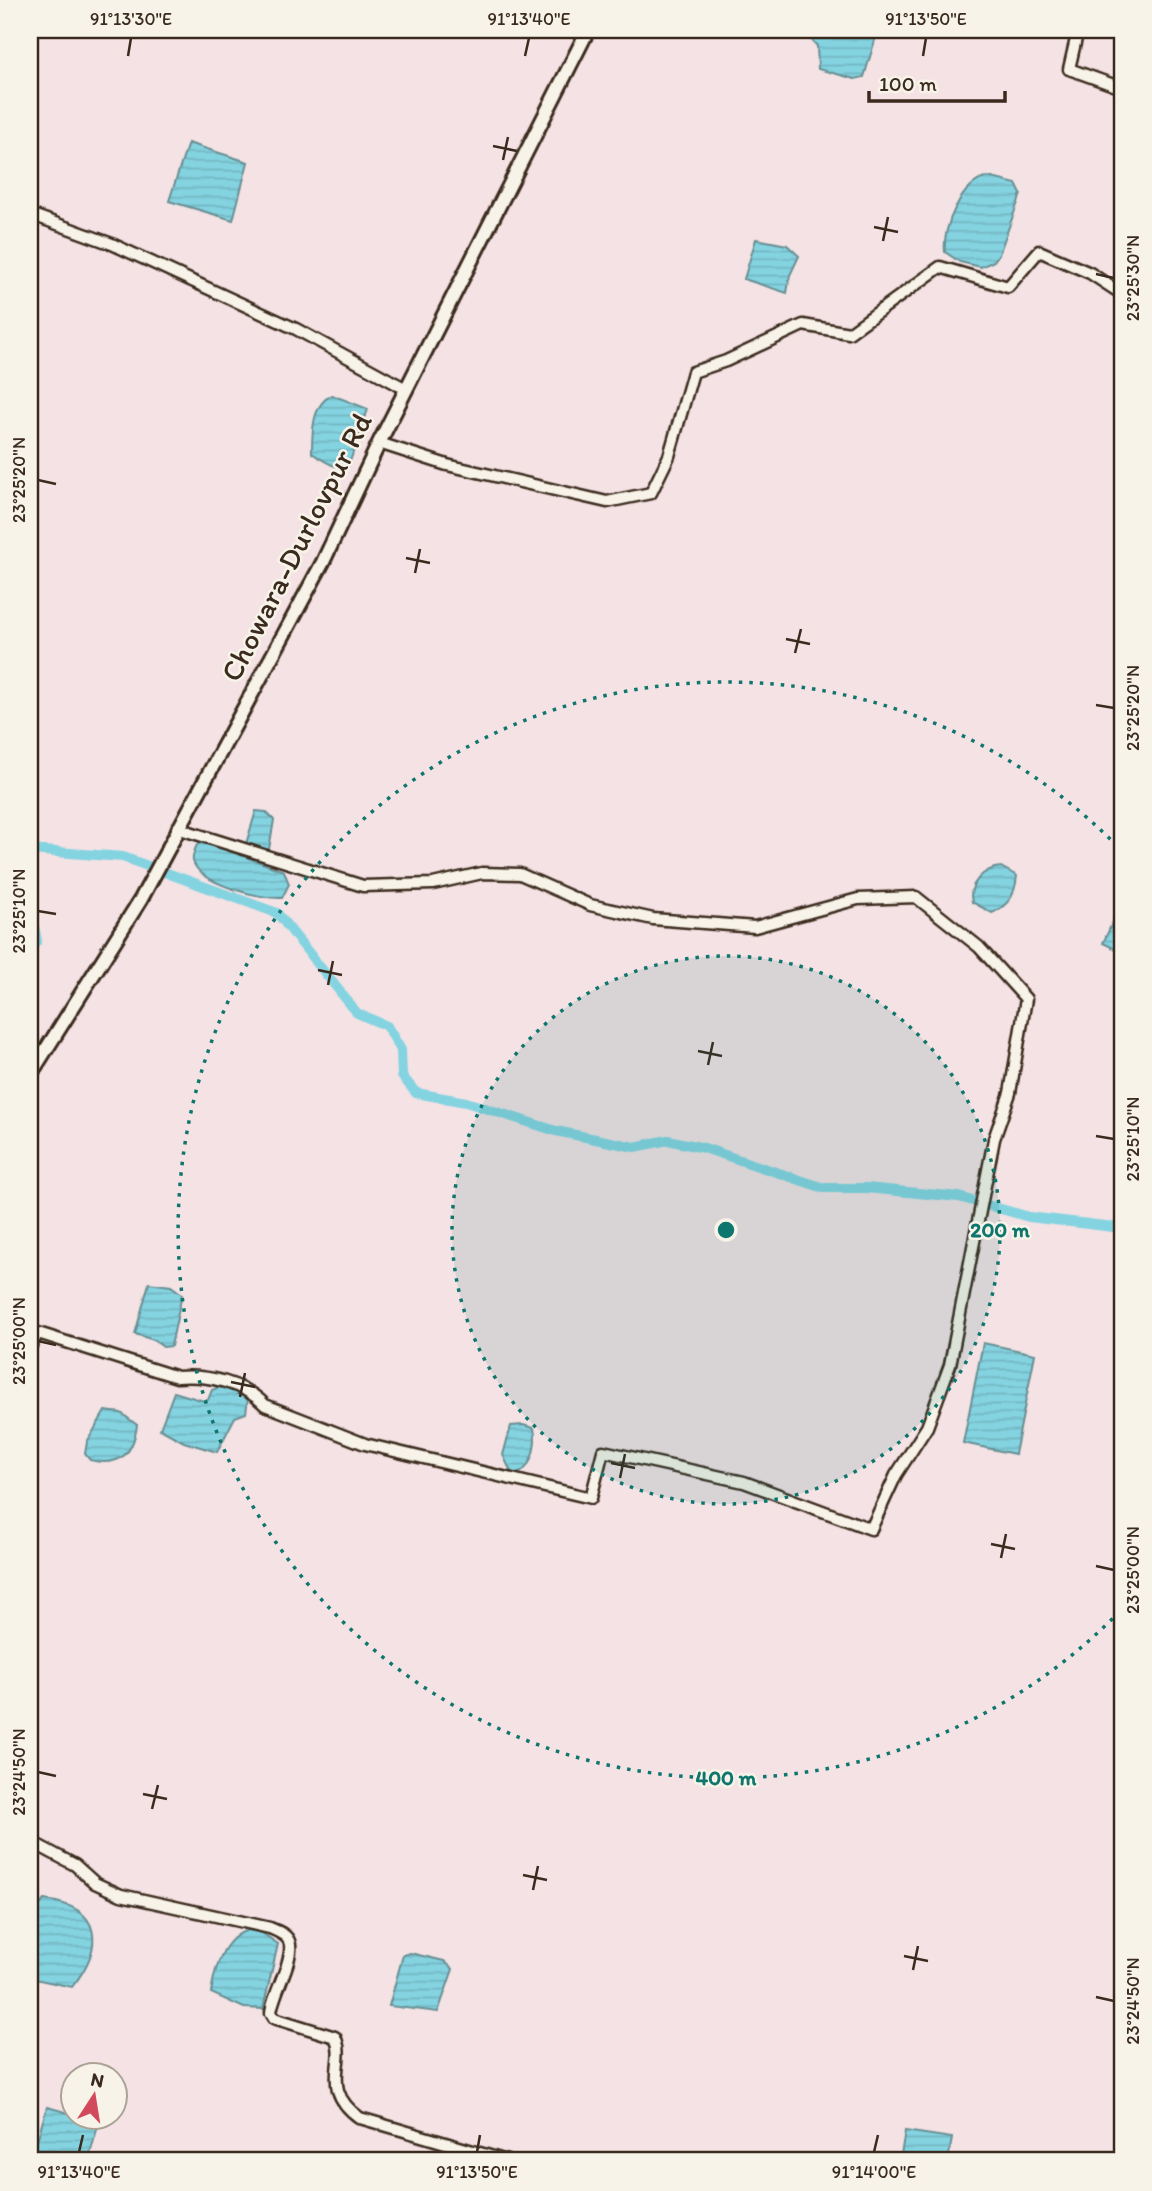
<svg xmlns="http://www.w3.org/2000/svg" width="1152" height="2191" viewBox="0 0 1152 2191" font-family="Itim,sans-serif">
	<defs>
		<pattern id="water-rules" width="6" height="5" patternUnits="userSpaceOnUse" patternTransform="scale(1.75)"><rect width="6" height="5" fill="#84d3e1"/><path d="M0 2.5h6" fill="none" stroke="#73b5c1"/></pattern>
	</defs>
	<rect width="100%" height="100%" fill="#f4e2e4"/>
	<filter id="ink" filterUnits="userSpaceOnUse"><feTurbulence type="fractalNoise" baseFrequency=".0143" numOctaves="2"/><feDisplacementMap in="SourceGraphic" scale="14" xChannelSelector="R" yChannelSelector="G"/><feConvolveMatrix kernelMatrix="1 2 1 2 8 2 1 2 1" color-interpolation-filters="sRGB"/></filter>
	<g filter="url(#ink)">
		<g fill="url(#water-rules)" stroke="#678f93" stroke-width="2">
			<polygon points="811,30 878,30 864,77 855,79 818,69 817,46 809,37"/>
			<polygon points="188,143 248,162 233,220 169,201"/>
			<path d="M 988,177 L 1016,184 L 1021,194 L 999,254 L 994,261 L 981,267 L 960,262 L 945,252 C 942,227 962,182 988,177 Z"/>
			<polygon points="756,239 787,245 799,256 790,275 787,293 744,279"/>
			<path d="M 332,395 L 368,409 L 348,467 C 334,469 323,460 312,453 C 312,433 312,404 332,395 Z"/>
			<polygon points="256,811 266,812 274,820 268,855 245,847"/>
			<path d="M 203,841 L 284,871 L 289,884 L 282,898 C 261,899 199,884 193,861 C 192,855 195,849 197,845 Z"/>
			<path d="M 1001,867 L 1017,876 C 1015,895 1009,905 992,913 L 972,902 C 967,885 984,868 1001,867 Z"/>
			<polygon points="1122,902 1122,952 1103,943"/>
			<polygon points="149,1283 171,1286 182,1294 171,1346 163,1347 154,1340 135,1334"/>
			<polygon points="983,1343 1035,1354 1015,1454 963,1443"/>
			<polygon points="219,1387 242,1392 248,1397 246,1413 235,1417 217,1452 184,1442 160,1429 174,1392 204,1401 208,1400 212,1390"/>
			<path d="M 105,1411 L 121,1413 L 137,1425 C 133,1455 119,1467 90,1460 L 85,1454 L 87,1442 Z"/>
			<path d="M 523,1425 L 534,1428 C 537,1443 533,1467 518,1474 L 511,1472 L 503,1455 L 511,1426 Z"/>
			<path d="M 44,1900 C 104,1907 104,1947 72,1987 L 30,1978 C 30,1950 24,1922 44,1900 Z"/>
			<path d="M 248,1930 L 262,1933 L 278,1944 L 263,2009 L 244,2008 L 211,1993 C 215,1967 223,1938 248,1930 Z"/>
			<polygon points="410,1953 444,1961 453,1969 438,2012 389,2006 403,1955"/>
			<polygon points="47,2107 73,2114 74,2118 99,2122 88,2161 31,2161"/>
			<polygon points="905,2131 952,2138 948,2161 900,2161"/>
		</g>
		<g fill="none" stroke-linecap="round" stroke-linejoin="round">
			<g stroke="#84d3e1" stroke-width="10">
				<polyline points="30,850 123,857 277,913 357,1013 387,1026 401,1050 402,1076 416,1093 466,1102 556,1131 635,1147 668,1140 704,1148 824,1188 866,1188 959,1197 1029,1217 1122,1228"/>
				<polyline points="30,906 37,941 30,949"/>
			</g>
			<defs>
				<g id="minor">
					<polyline points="1078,30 1069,69 1122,88"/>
					<polyline points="30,214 112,244 296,329 406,389"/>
					<polyline points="379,443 447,465 607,502 651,493 669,456 693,372 726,361 803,325 849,333 940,267 1008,287 1039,251 1090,273 1122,294"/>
					<path d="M 30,1347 L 38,1333 L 177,1377 C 207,1374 244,1383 265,1405 L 365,1444 L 591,1498 L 603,1451 L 744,1482 L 871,1529 L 896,1475 L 927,1427 L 950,1365 L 994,1139 L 1010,1093 L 1026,999 L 979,947 L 916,897 L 858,899 L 755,927 L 653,919 L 590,905 L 520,874 L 482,873 L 433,884 L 363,886 L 177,828"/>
					<path d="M 30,1841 L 75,1865 L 95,1883 L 121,1895 L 270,1928 C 277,1931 286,1934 289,1941 C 296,1957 272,1995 271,2013 L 274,2018 L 335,2037 C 348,2062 318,2088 360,2118 L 507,2161"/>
				</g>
				<polyline id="tertiary" points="30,1075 141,899 323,562 379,443 588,30"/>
			</defs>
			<use href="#minor" stroke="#3b2a1e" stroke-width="15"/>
			<use href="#tertiary" stroke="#3b2a1e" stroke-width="18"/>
			<use href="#minor" stroke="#f7f3e8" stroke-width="10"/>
			<use href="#tertiary" stroke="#f7f3e8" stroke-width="12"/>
		</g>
	</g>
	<path fill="none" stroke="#3b2a1e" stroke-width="2.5" d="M 128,56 L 131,38M 525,56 L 529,38M 923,56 L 926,38M 493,146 L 517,151M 503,160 L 508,137M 874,227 L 898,232M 883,241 L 888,217M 1096,274 L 1114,278M 38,480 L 56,484M 406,558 L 430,563M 415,573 L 420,549M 786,639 L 810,644M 795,653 L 801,629M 1096,705 L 1114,708M 38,911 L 56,914M 318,970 L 342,975M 328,985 L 333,961M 698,1051 L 722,1056M 708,1065 L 713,1042M 1096,1136 L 1114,1139M 38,1341 L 56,1345M 231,1382 L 255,1387M 240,1397 L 245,1373M 611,1463 L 635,1468M 620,1478 L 625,1454M 991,1544 L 1015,1549M 1001,1558 L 1006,1534M 1096,1566 L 1114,1570M 38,1772 L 56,1776M 143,1794 L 167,1799M 152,1809 L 158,1785M 523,1875 L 547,1880M 533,1890 L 538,1866M 904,1956 L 928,1961M 913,1970 L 918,1946M 1096,1997 L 1114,2001M 79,2152 L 83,2135M 477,2152 L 480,2135M 874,2152 L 878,2135"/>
	<circle cx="726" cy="1230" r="274" fill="#0f766e" fill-opacity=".12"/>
	<g fill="none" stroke="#0f766e" stroke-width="3.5" stroke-dasharray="3.5 7">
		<circle cx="726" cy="1230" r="274"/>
		<path d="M1120 1611A548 548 0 1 1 1120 849"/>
	</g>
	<g text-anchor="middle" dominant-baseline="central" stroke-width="5" stroke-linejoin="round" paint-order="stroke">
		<g font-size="30" fill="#3b2a1e" stroke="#f7f3e8">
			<text transform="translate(296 547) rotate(-63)">Chowara-Durlovpur Rd</text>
		</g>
	</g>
	<circle cx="726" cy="1230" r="10" fill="#0f766e" stroke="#f7f3e8" stroke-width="3.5"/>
	<g font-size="21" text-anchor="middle" font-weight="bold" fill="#0f766e" stroke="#f7f3e8" stroke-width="5" stroke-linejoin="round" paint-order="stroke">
		<text x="1000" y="1237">200 m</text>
		<text x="726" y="1785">400 m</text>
	</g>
	<rect width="1152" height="2191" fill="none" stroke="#f7f3e8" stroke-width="77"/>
	<g transform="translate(94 2096) rotate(12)"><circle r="33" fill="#f7f3e8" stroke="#aca397" stroke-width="2"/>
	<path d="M0-5L12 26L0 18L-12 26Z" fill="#d1495b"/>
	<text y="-10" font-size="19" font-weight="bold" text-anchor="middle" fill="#3b2a1e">N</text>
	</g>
	<path d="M869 91v10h136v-10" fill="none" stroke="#3b2a1e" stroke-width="3.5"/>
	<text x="879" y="91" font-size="21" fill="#3b2a1e" stroke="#f7f3e8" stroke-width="5" paint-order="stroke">100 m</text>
	<rect x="38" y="38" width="1076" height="2114" fill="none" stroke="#3b2a1e" stroke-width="2.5"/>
	<g font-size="18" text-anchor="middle" fill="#3b2a1e">
		<text x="131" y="25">91°13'30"E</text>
		<text x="529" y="25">91°13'40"E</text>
		<text x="926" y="25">91°13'50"E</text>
		<text transform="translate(1133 278) rotate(-90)" y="6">23°25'30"N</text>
		<text transform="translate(19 480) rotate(-90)" y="6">23°25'20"N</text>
		<text transform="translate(1133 708) rotate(-90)" y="6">23°25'20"N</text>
		<text transform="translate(19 911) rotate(-90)" y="6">23°25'10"N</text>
		<text transform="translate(1133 1139) rotate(-90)" y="6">23°25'10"N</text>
		<text transform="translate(19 1341) rotate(-90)" y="6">23°25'00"N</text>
		<text transform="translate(1133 1570) rotate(-90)" y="6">23°25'00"N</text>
		<text transform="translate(19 1772) rotate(-90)" y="6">23°24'50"N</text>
		<text transform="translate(1133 2001) rotate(-90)" y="6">23°24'50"N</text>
		<text x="79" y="2178">91°13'40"E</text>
		<text x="477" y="2178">91°13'50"E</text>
		<text x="874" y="2178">91°14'00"E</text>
	</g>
</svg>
